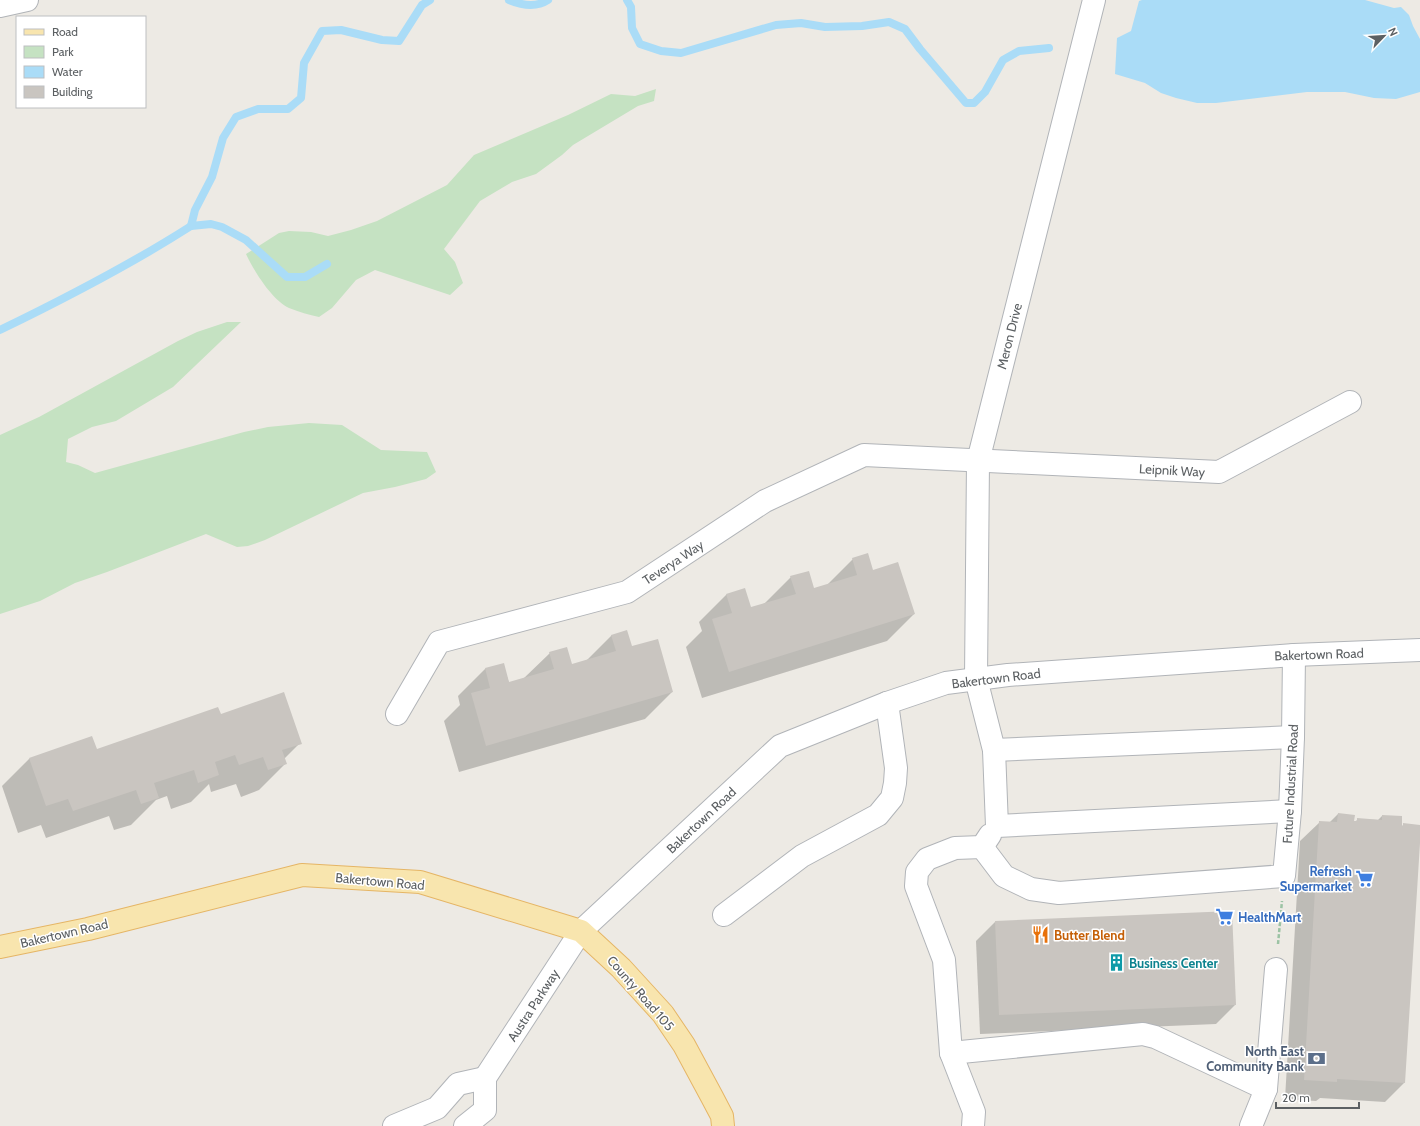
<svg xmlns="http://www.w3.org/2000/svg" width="1420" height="1126" viewBox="0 0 1420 1126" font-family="Cabin,sans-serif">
	<rect width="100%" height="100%" fill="#edeae4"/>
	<g fill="#c5e2c2">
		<path d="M 656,89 L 654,101 L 638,106 L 573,145 L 562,155 L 536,174 L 512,182 L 480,201 L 444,249 L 455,262 L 463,283 L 450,295 L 375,270 L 356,280 L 332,308 L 319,317 C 309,315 299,312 289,308 C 272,300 254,271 246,254 L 279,233 L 289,231 L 311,232 L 328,236 L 351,230 L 377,221 L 447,185 L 474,155 L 568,115 L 611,94 L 635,96 Z"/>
		<polygon points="227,322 241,322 173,387 116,421 92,427 68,439 66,462 78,465 95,473 244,432 268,427 309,423 342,425 381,450 427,452 436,472 426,479 395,487 363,493 265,540 248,546 237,547 206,534 107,572 75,583 40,601 0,614 0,435 39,417 178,341 197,332"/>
	</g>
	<polygon fill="#aadcf7" points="1142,0 1365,0 1394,8 1401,7 1409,15 1413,26 1420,39 1420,92 1396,99 1374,98 1345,92 1307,92 1216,103 1197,103 1176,98 1161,93 1145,83 1115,74 1117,38 1131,31 1139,1"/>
	<g fill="#0003">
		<polygon points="853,559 873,571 914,614 887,641 702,698 686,647 702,631 699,622 726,595 744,590 750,609 764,604 791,577 813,589 827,585"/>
		<polygon points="612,635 632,647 672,692 645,719 459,772 444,721 460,705 458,696 485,669 503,664 509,683 523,679 550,653 572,665 586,661"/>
		<polygon points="220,715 300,743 284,759 286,763 259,790 241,797 236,784 211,792 209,784 191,802 171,809 167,796 156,800 131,825 114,830 109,816 46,838 41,825 18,833 2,786 29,759 96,750"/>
		<polygon points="1338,814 1353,822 1355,822 1358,819 1378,820 1382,816 1401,827 1404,824 1420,826 1404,1083 1385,1102 1320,1098 1316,1101 1285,1099 1300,841 1320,822 1330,822"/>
		<polygon points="995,922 1235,1005 1216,1024 980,1034 976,941"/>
	</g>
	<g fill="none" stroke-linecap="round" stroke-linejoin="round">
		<g stroke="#aadcf7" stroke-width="8">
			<path d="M 509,0 C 521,5 536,8 548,0"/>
			<polyline points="627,0 631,7 632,28 640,44 661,51 681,53 776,25 801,23 825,27 862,26 889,22 905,29 920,49 966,103 974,103 985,92 1003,60 1019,51 1049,48"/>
			<polyline points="191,226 211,224 222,227 246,240 287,277 305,277 327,264"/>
			<path d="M 0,330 C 66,298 130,265 191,226 L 195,210 L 212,177 L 223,138 L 236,117 L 258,109 L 288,109 L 301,98 L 304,63 L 322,31 L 341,30 L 382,40 L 399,41 L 422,5 L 430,0"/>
		</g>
	</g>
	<g fill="#c9c5c0">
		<polygon points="868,553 873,570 898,562 915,614 729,672 712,619 732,613 726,594 745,588 751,607 796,594 790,576 809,571 814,588 857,575 852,558"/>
		<polygon points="627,630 632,646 658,639 673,692 486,746 471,693 490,688 485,668 504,663 509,682 554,669 549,652 567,647 572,664 616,651 611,635"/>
		<polygon points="284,692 302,744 282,750 287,764 268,770 263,757 239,765 235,755 215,762 219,775 198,783 194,770 154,783 159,798 141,804 136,790 73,811 68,799 46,806 29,758 92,736 97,749 218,707 221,714"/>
		<polygon points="1338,813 1355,815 1354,821 1357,821 1357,818 1382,820 1382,815 1402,816 1402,826 1403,826 1403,823 1420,825 1420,843 1405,1083 1337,1079 1337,1082 1304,1080 1319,821 1337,822"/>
		<polygon points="1232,911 1236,1005 999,1015 995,921"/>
	</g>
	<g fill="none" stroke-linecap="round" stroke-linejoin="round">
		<defs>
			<g id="minor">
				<polyline points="1094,0 978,461 976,679 994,750 997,826 1290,811"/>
				<polyline points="0,6 27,0"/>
				<polyline points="397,714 439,642 627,592 765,501 864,455 1219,472 1350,402"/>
				<polyline points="994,750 1293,737"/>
				<polyline points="982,847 1004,876 1031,889 1059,893 1284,876 1290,811 1293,737 1294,655"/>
				<polyline points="724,915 802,856 878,815 892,798 895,783 896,768 887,703"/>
				<polyline points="951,1053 1143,1034 1155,1037 1266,1089"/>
				<polyline points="394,1126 437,1108 458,1084 485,1078"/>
				<polyline points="465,1126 485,1110 485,1078 581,931 780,746 887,703 946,683 1008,675 1294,655 1420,650"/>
				<polyline points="973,1126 974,1112 951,1053 944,960 916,886 917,872 927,859 955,848 982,847 990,835"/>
				<polyline points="1251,1126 1266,1089 1276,969"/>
			</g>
			<polyline id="major" points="0,947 88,929 302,875 420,882 581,931 621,968 663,1014 684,1045 712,1097 722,1116 723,1126"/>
		</defs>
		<use href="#minor" stroke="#b1b4b8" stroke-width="24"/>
		<use href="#major" stroke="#e5b565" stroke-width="24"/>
		<polyline stroke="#9cc3a4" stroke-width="2.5" stroke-dasharray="4 2" stroke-linecap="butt" points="1278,944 1282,901"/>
		<use href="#minor" stroke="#fff" stroke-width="22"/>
		<use href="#major" stroke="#f8e5ae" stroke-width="22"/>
	</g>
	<defs>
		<symbol id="supermarket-bare" viewBox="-9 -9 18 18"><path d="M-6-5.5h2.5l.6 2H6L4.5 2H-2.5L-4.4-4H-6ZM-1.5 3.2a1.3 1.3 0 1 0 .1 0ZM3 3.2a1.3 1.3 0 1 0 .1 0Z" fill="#3f7fe0" stroke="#fff" stroke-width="2.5" paint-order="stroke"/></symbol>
		<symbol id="restaurant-bare" viewBox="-9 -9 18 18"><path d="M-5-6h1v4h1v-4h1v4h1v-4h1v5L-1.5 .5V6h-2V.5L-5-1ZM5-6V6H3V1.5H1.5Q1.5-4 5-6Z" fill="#e8710a" stroke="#fff" stroke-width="2.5" paint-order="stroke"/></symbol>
		<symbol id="building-bare" viewBox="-9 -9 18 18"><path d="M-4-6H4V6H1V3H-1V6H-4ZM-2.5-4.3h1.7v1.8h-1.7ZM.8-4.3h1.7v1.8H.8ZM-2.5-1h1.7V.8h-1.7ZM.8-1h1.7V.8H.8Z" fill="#0f9aa8" stroke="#fff" stroke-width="2.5" paint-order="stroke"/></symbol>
		<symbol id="bank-bare" viewBox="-9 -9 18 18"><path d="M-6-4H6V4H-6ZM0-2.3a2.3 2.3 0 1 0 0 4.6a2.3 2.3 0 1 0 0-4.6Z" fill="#5c6f8a" stroke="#fff" stroke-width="2.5" paint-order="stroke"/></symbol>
	</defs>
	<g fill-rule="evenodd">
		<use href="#supermarket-bare" x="1352" y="866" width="25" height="25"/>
		<use href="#supermarket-bare" x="1212" y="904" width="25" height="25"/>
		<use href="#restaurant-bare" x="1028" y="922" width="25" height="25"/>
		<use href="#building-bare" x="1104" y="950" width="25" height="25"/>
		<use href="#bank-bare" x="1304" y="1046" width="25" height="25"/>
	</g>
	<g text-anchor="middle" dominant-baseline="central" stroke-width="3" stroke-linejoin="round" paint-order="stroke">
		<g font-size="13" fill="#5c6063" stroke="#fff">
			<text transform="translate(1009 336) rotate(-76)">Meron Drive</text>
			<text transform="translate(1172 470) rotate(3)">Leipnik Way</text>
			<text transform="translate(673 562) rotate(-33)">Teverya Way</text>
			<text transform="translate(1319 654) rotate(-2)">Bakertown Road</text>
			<text transform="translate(996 678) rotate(-7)">Bakertown Road</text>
			<text transform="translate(1290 784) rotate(-87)">Future Industrial Road</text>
			<text transform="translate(701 820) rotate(-43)">Bakertown Road</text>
			<text transform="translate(380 881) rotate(5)">Bakertown Road</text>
			<text transform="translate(64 933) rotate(-13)">Bakertown Road</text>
			<text transform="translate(641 993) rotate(49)">County Road 105</text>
			<text transform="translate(533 1005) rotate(-57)">Austra Parkway</text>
		</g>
		<g font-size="13" font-weight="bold" fill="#366cbe" stroke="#fff" text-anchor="end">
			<text x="1352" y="871">Refresh<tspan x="1352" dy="15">Supermarket</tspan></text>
			<text x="1238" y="917" text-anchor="start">HealthMart</text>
		</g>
		<g font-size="13" font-weight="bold" fill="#c56008" stroke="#fff" text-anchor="start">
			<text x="1054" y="935">Butter Blend</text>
		</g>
		<g font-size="13" font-weight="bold" fill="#0d838f" stroke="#fff" text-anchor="start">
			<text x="1129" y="963">Business Center</text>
		</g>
		<g font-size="13" font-weight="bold" fill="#4e5e75" stroke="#fff" text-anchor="end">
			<text x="1304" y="1051">North East<tspan x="1304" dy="15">Community Bank</tspan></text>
		</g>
	</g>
	<rect x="16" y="16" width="130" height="92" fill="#ffffff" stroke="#bebfc1"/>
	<rect x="24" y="29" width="20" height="6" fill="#f8e5ae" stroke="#bebfc1"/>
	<text x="52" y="36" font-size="12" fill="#5c6063">Road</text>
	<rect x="24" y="46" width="20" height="12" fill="#c5e2c2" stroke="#bebfc1"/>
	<text x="52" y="56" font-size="12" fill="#5c6063">Park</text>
	<rect x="24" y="66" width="20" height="12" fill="#aadcf7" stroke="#bebfc1"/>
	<text x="52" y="76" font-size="12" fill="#5c6063">Water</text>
	<rect x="24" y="86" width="20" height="12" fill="#c9c5c0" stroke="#bebfc1"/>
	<text x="52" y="96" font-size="12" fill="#5c6063">Building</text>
	<g transform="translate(1384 36) rotate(65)" stroke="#ffffff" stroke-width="3" paint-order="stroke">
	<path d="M0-3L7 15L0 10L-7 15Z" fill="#5c6063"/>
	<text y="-6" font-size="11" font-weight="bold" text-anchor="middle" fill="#5c6063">N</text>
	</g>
	<path d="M1276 1102v6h83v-6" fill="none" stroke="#5c6063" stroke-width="2"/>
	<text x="1282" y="1102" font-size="12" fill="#5c6063" stroke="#ffffff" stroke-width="3" paint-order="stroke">20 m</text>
</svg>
